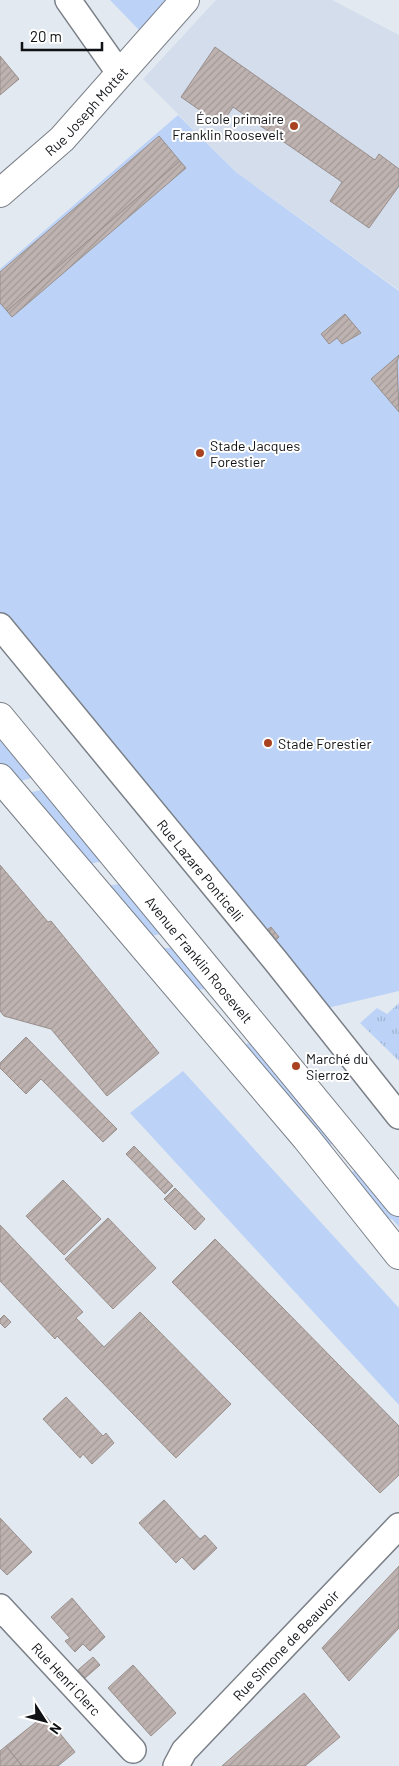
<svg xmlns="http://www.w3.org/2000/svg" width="399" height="1766" viewBox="0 0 399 1766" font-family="Barlow,sans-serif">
	<defs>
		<pattern id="park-tufts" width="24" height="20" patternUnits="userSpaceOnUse" patternTransform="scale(1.25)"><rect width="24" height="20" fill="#bcd3f7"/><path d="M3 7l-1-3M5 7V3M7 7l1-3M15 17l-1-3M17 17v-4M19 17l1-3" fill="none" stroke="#a0b4d3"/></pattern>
		<pattern id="building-hatch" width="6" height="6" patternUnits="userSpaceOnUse" patternTransform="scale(1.25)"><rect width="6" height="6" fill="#beb3b0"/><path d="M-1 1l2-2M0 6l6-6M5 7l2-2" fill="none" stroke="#a29996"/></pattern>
	</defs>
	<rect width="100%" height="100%" fill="#e3e9f1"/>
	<polygon fill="#d4ddec" points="216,0 332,0 399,35 399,290 236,172 143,79"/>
	<g fill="#bcd3f7">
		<polygon points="110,0 166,0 140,31"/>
		<polygon points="178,115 236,172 399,291 399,991 323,1009 0,616 0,269"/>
		<polygon points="0,740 32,778 13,783 0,768"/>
		<polygon points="41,790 103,861 85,865 23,794"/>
		<polygon points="121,884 162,934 144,937 102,886"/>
		<polygon points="154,948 173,948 206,989 189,990"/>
		<polygon points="251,1043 336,1144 321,1145 235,1046"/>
		<polygon points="183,1071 399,1308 399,1405 130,1113"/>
		<polygon points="356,1170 399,1218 399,1227 393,1220 372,1212 344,1176"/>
	</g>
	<polygon fill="url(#park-tufts)" points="399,1003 399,1061 360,1023 377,1008 387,1014"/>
	<g fill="url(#building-hatch)" stroke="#998f8c">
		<polygon points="215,47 375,160 379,154 399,169 399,186 369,228 330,201 342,182 233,107 221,125 181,97"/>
		<polygon points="0,56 19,79 0,95"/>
		<polygon points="159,136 180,161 7,311 0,303 0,272"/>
		<polygon points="180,161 186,168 12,317 7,311"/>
		<polygon points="345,314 361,333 342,344 337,338 329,344 321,334"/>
		<polygon points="399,355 397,362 399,412 371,379"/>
		<polygon points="0,865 48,922 51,921 159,1053 107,1096 51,1029 4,1016 0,1011"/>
		<polygon points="271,927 279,937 272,943 263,933"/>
		<polygon points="26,1037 117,1129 103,1142 41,1079 26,1094 0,1068 0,1063"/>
		<polygon points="134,1146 173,1186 165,1194 126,1154"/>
		<polygon points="63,1180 101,1219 64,1255 26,1216"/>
		<polygon points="175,1188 205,1219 195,1230 164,1199"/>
		<polygon points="108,1218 156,1268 113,1309 65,1259"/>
		<polygon points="0,1225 83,1312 76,1318 104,1347 140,1312 231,1404 176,1458 57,1336 55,1339 0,1281"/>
		<polygon points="215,1239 399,1426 399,1475 380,1493 172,1282"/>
		<polygon points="4,1315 11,1322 5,1328 0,1323 0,1319"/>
		<polygon points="66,1397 103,1436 106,1433 114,1443 92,1464 83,1454 80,1458 43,1419"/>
		<polygon points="164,1500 200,1539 205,1535 217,1548 194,1570 182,1557 176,1563 139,1523"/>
		<polygon points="0,1518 32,1552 7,1575 0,1568"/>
		<polygon points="399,1566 399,1628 349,1681 322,1648"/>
		<polygon points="72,1598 105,1637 90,1651 83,1644 75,1652 65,1641 70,1638 51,1617"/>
		<polygon points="93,1657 100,1665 85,1678 78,1670"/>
		<polygon points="133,1665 176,1713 151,1736 108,1688"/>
		<polygon points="304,1693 340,1737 305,1766 222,1766"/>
		<polygon points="45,1715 75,1752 58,1766 22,1766 6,1746"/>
		<polygon points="6,1746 22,1766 0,1766 0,1751"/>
	</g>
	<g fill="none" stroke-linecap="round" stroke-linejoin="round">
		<defs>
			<g id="minor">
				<polyline points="68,0 120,74"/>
				<path id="s1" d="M 0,626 L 275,960 L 399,1116"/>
				<path id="s2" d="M 0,1607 L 133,1750"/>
				<path id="s3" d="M 176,1766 L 184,1751 L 399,1526"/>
			</g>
			<g id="tertiary">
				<path id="s4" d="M 0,193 L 62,139 L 185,0"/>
			</g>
			<g id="primary">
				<path id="s5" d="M 0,717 L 399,1202"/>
				<polyline points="0,778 306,1138 399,1255"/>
			</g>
		</defs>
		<use href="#minor" stroke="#7b8088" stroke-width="28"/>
		<use href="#tertiary" stroke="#7b8088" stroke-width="30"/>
		<use href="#primary" stroke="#7b8088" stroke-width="30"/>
		<use href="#minor" stroke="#fff" stroke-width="25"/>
		<use href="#tertiary" stroke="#fff" stroke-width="28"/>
		<use href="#primary" stroke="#fff" stroke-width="28"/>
	</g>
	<g fill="#a94220" stroke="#fff" stroke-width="2">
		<circle cx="294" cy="126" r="5"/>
		<circle cx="200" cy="453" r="5"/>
		<circle cx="268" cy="743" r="5"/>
		<circle cx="296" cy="1066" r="5"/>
	</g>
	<g text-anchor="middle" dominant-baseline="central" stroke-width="4" stroke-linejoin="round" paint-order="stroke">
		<g font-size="14" fill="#0f1114" stroke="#fff">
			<text stroke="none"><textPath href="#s4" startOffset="119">Rue Joseph Mottet</textPath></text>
			<text stroke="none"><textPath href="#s1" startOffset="316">Rue Lazare Ponticelli</textPath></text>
			<text stroke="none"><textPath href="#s5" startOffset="314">Avenue Franklin Roosevelt</textPath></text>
			<text stroke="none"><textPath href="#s3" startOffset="164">Rue Simone de Beauvoir</textPath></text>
			<text stroke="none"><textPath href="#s2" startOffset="98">Rue Henri Clerc</textPath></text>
		</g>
		<g font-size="14" fill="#0f1114" stroke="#fff" text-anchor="start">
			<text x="284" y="118" text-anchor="end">École primaire<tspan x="284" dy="16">Franklin Roosevelt</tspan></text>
			<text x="210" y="445">Stade Jacques<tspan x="210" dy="16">Forestier</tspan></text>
			<text x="278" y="743">Stade Forestier</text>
			<text x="306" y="1058">Marché du<tspan x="306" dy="16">Sierroz</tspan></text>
		</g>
	</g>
	<g transform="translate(45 1721) rotate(126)" stroke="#ffffff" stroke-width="4" paint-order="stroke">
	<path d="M0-4L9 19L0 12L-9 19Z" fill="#0f1114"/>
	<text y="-8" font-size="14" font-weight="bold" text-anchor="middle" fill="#0f1114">N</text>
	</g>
	<path d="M22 42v8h80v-8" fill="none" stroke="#0f1114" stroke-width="2.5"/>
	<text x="30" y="42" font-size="15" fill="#0f1114" stroke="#ffffff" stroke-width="4" paint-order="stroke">20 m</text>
</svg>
